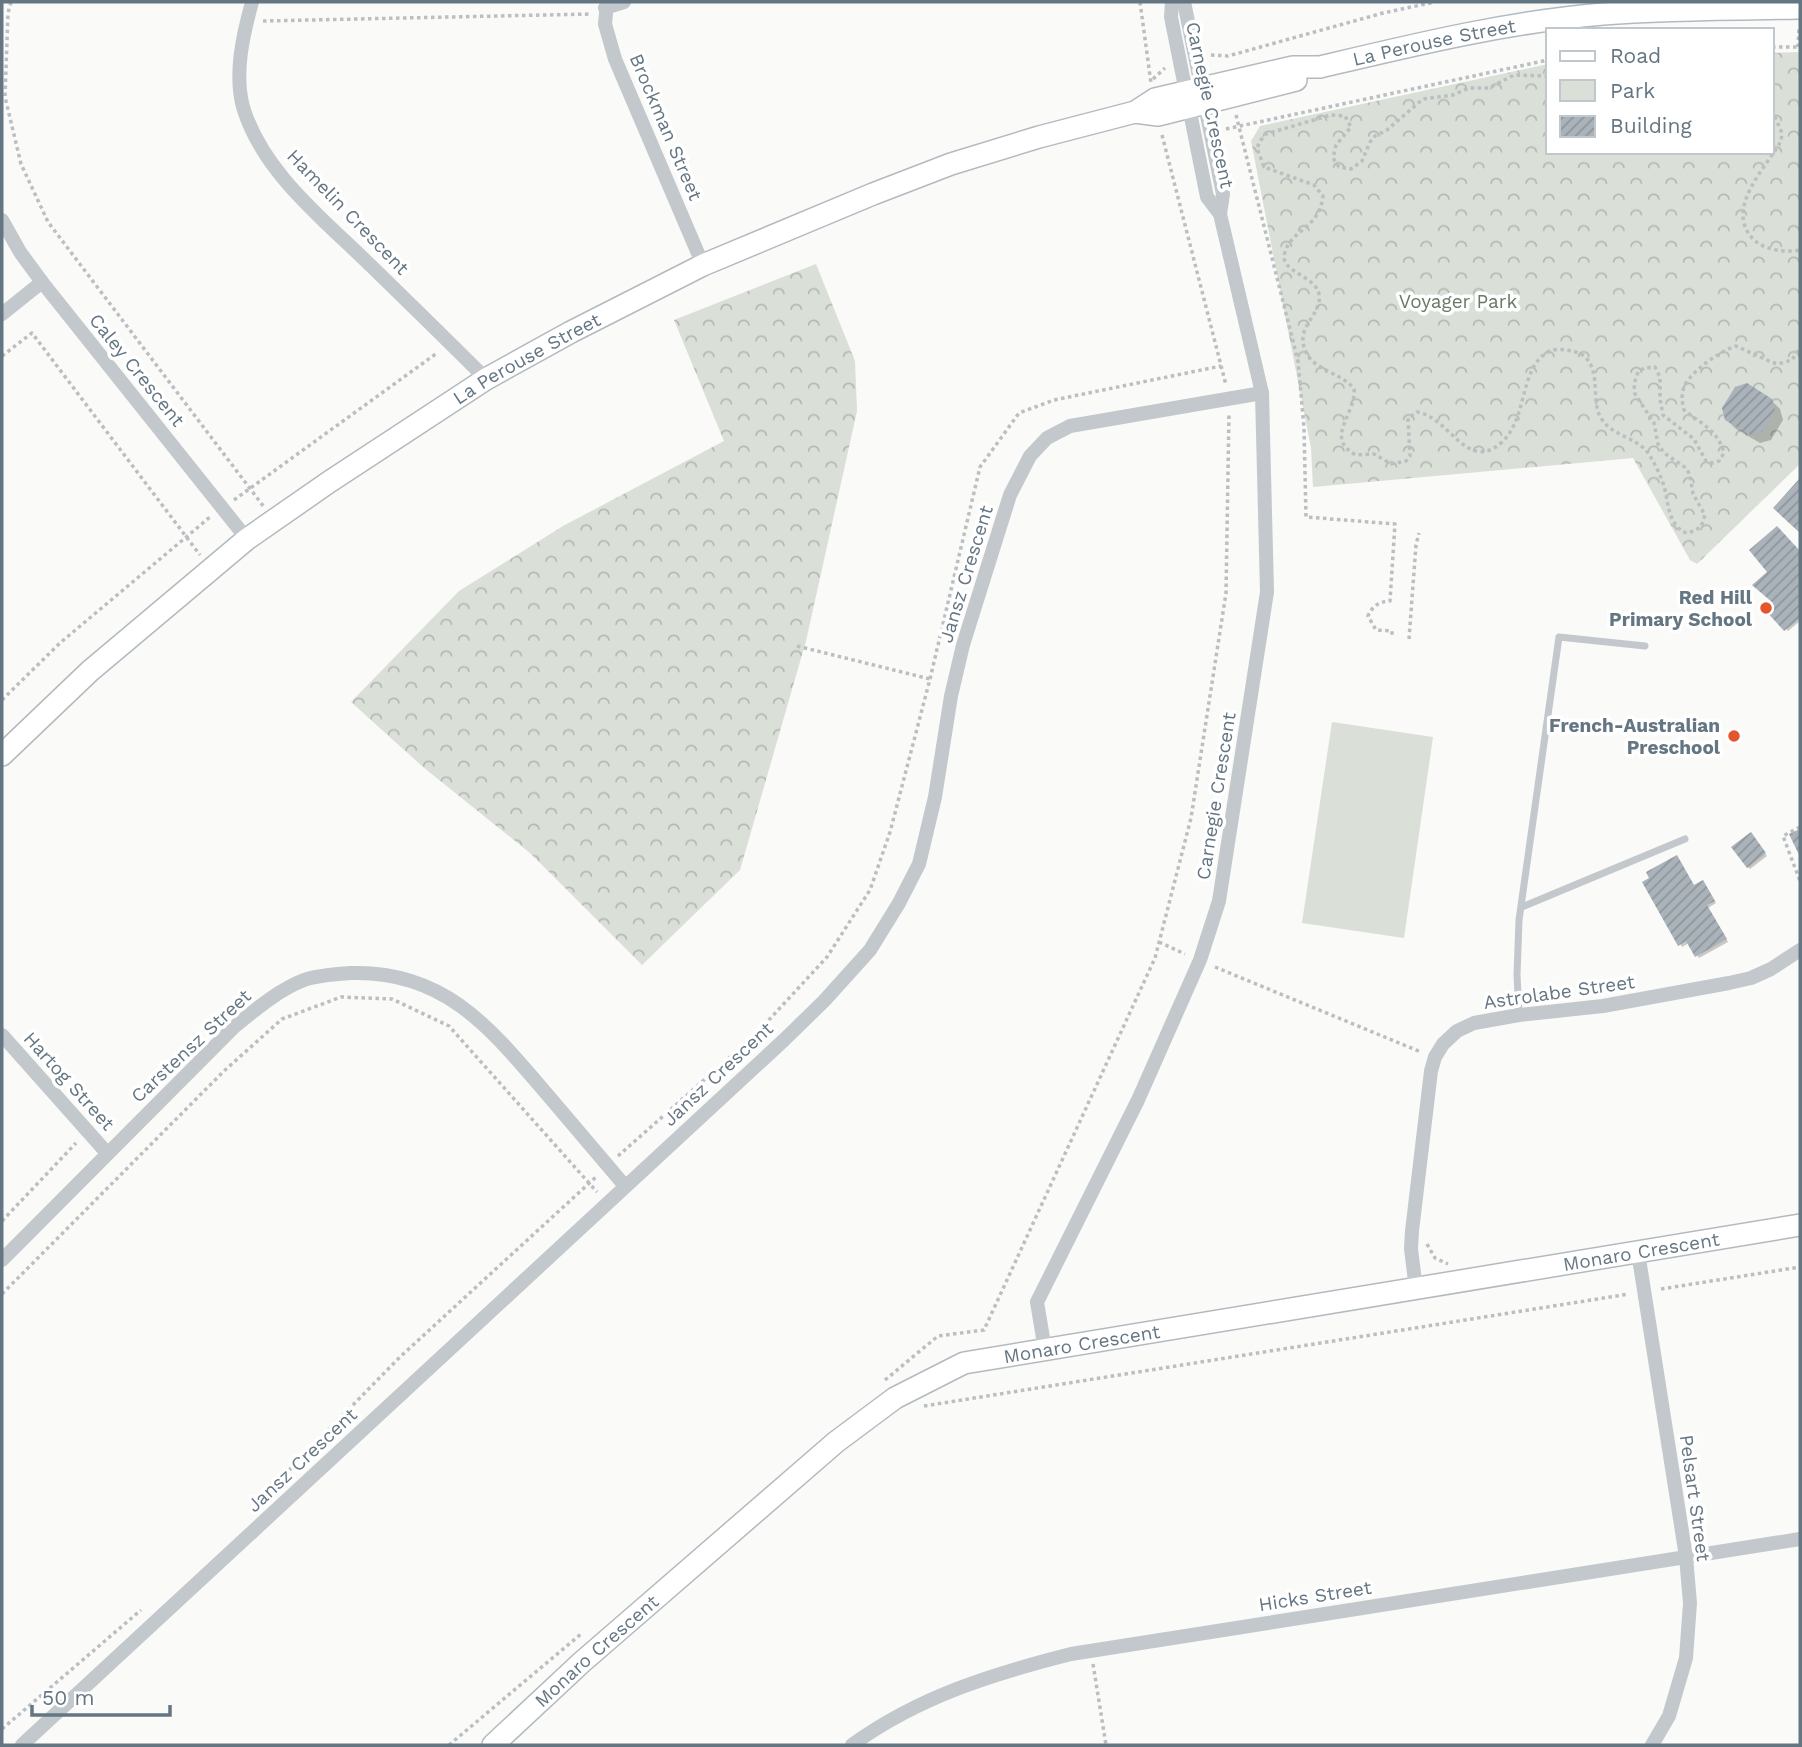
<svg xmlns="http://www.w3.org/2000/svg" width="1802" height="1747" viewBox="0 0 1802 1747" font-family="'Work Sans',sans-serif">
	<defs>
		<pattern id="forest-crowns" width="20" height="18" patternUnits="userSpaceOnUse" patternTransform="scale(1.75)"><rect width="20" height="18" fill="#dadfd7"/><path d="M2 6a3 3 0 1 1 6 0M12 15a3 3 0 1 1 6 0" fill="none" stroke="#b4b9b4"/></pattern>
		<pattern id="building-hatch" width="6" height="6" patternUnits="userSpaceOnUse" patternTransform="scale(1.75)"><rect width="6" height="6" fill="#aab3b9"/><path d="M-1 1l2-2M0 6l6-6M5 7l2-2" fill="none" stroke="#8e969c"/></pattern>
	</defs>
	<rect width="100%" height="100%" fill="#fafaf8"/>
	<polygon fill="#dadfd7" points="1332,722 1433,737 1404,938 1302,923"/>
	<g fill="url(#forest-crowns)">
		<polygon points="1800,52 1800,464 1697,564 1690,560 1633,458 1313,487 1311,448 1251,141 1260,126 1548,64 1548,152 1772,152 1772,53"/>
		<polygon points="816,264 855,361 857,411 806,641 740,870 642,965 530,853 423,767 351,702 459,591 563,526 724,441 674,320"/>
	</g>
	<g fill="#0003">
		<polygon points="1771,400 1780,409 1783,420 1771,440 1760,443 1736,429 1726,419"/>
		<polygon points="1777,528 1800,554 1800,621 1788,631 1768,610 1776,604 1770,572"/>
		<polygon points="1753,837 1767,856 1750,869 1748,867"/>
		<polygon points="1644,883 1694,887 1705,884 1716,903 1708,908 1728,942 1699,958 1689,943 1682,947"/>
	</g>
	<g fill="url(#building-hatch)">
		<polygon points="1747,383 1772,399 1775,410 1762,432 1750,435 1725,420 1722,408 1735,387"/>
		<polygon points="1800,478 1800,533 1773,508"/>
		<polygon points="1777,526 1800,551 1800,618 1784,631 1765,610 1773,603 1752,585 1767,572 1749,550"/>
		<polygon points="1800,829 1800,857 1789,834"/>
		<polygon points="1751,832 1766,853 1747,868 1731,847"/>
		<polygon points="1677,855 1694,885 1703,880 1715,901 1707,905 1727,939 1695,957 1686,941 1678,946 1642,882 1649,878 1646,872"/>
	</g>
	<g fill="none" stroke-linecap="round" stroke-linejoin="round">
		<defs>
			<g id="secondary">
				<polyline points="1135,112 1158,115 1296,80"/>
				<path id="s1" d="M 2,755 L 90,671 L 247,539 L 329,482 L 486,379 L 571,332 L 703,265 L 873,194 L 951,164 L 1039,137 L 1135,112 L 1155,99 L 1293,67 L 1320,67 C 1413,45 1507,22 1603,14 C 1668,9 1734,9 1800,8"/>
				<path id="s2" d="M 493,1745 L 582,1662 L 836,1442 L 895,1398 L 964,1363 L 1800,1225"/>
			</g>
		</defs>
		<use href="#secondary" stroke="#b3babf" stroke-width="24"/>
		<g stroke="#bbbfc2" stroke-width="3.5" stroke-dasharray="3.5 3.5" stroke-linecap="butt">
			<polyline points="11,2 8,13 5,97 21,164 48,222 264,507"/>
			<polyline points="1140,2 1151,83"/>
			<polyline points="263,21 591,14"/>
			<polyline points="1772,47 1798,47"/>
			<polyline points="1798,47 1799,28"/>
			<polyline points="1211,55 1228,56 1383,13 1435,2"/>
			<path d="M 1548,76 L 1514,75 L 1489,88 L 1469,88 L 1453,95 L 1423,99 L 1387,130 L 1375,136 L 1370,142 L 1362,161 L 1351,169 L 1339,167 L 1333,158 L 1336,145 L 1351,127 L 1345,116 L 1331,115 L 1266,134 L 1260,141 L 1257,148 L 1264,167 L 1314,185 L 1323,196 C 1319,229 1292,229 1285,252 C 1278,272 1315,275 1319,294 C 1323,316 1292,327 1307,354 C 1316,371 1342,373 1354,389 C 1357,413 1323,438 1356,455 L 1374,454 L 1391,464 L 1406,461 L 1410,456 L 1408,418 L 1417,412 C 1450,417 1467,474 1502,442 C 1527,419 1520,370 1546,353 C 1552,349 1560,349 1566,350 C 1608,354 1588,398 1601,418 C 1613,438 1638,436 1650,456 C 1656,466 1662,478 1665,490 C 1669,507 1668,520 1683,532 L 1689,533 L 1701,527 L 1705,515 L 1693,494 L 1690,475 L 1686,468 L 1664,453 L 1658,444 L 1654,423 L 1635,394 L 1634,384 L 1638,372 L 1644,368 L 1655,367 L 1660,377 L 1660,399 L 1663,415 L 1694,439 L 1706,461 L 1712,463 L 1719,461 L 1724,453 C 1718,430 1700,423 1684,410 C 1682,402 1681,395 1684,387 C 1691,371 1720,351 1736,346 L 1771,362 L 1778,364 L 1792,360 L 1800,348"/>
			<polyline points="1153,79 1165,68"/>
			<path d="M 1772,110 L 1782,133 L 1781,141 C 1766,168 1724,208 1753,239 C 1764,250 1785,253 1800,250"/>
			<path d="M 1236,115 L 1298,361 L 1304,428 L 1306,517 L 1395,524 L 1390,601 C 1379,602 1373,605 1368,616 L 1376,630 L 1392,631 L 1392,638"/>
			<polyline points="1226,129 1548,60"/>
			<polyline points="1162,135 1226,385"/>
			<polyline points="2,356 32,333 200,555"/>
			<polyline points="234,500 437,353"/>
			<polyline points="1409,639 1416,545 1419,533"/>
			<polyline points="797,646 930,679"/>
			<polyline points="2,700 60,643 210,517"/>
			<polyline points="1800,827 1783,836 1800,881"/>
			<polyline points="1159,942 1185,954"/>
			<polyline points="1215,967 1421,1052"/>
			<polyline points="618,1156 755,1035 827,957 870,890 890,832 930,679 980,467 1019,413 1054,400 1221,366"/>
			<polyline points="2,1221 76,1143"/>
			<polyline points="1427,1244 1435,1258 1448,1264"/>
			<polyline points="1661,1289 1800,1267"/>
			<polyline points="2,1294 224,1071 282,1019 341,997 392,999 449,1026 597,1192"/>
			<polyline points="885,1380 938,1336 984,1330 1155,958 1191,818 1226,593 1229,413"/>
			<polyline points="924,1406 1629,1294"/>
			<polyline points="250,1510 400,1357 597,1176"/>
			<polyline points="1093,1664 1106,1745"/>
			<polyline points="2,1729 141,1610"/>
			<polyline points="449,1745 581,1634"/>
		</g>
		<g stroke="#c3c8cc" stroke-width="7">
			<polyline points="1522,907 1685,839"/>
			<polyline points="1519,1015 1517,975 1519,920 1559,637 1645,646"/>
		</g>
		<g stroke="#c3c8cc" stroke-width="14">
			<path d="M 252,2 C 243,35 234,73 243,107 C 262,171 322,218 368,263 C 408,302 447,340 486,379"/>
			<polyline points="607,2 605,24 615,59 703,265"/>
			<polyline points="1184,2 1223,194 1220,214"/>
			<polyline points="605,8 624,2"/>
			<polyline points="2,220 20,252 42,282 247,539"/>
			<polyline points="2,314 42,282"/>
			<polyline points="2,1035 107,1153"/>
			<polyline points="1638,1252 1686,1557 1690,1603 1686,1658 1669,1716 1652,1745"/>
			<path d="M 2,1260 L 234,1027 C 255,1010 278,990 304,980 C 318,975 337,974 351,973 C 445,970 491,1029 546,1093 C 572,1124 599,1155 625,1186"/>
			<polyline points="1416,1289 1411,1249 1412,1231 1431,1071 1435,1057 1443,1044 1457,1031 1474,1023 1519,1015 1603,1006 1729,983 1751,978 1771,969 1800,950"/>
			<polyline points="1045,1350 1037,1302 1138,1100 1200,960 1219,901 1267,592 1262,393 1220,214 1207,197 1171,17 1172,2"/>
			<polyline points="22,1745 784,1040 824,1001 870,950 899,903 919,864 935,797 951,696 963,645 1010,495 1030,456 1047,438 1070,426 1262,393"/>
			<path d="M 852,1745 C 918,1697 992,1674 1071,1654 L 1800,1539"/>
		</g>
		<use href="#secondary" stroke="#fff" stroke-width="21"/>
	</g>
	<g fill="#e4572e" stroke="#fff" stroke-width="2.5">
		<circle cx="1766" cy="608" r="7"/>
		<circle cx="1734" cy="736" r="7"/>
	</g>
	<g text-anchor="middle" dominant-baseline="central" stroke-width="7" stroke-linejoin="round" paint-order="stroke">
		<g font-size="19" fill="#657683" stroke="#fff">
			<text stroke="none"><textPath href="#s1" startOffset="1628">La Perouse Street</textPath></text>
			<text transform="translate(1210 105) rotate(78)">Carnegie Crescent</text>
			<text transform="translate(666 127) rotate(67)">Brockman Street</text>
			<text transform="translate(348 212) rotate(46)">Hamelin Crescent</text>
			<text stroke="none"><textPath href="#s1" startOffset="660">La Perouse Street</textPath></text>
			<text transform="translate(137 370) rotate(51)">Caley Crescent</text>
			<text transform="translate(966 574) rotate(-73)">Jansz Crescent</text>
			<text transform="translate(1216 796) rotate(-81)">Carnegie Crescent</text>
			<text transform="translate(1559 992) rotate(-8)">Astrolabe Street</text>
			<text transform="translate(191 1046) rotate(-43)">Carstensz Street</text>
			<text transform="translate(718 1074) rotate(-43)">Jansz Crescent</text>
			<text transform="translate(69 1081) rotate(48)">Hartog Street</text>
			<text stroke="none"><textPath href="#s2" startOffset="1295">Monaro Crescent</textPath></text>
			<text stroke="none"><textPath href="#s2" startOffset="728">Monaro Crescent</textPath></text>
			<text transform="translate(302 1460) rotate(-43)">Jansz Crescent</text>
			<text transform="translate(1695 1498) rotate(82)">Pelsart Street</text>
			<text transform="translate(1315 1596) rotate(-9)">Hicks Street</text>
			<text stroke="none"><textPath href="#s2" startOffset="140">Monaro Crescent</textPath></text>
		</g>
		<g font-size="19" fill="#687a64" stroke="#fff">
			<text x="1458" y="301">Voyager Park</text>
		</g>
		<g font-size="19" font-weight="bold" fill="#657683" stroke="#fff" text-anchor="end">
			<text x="1752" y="597">Red Hill<tspan x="1752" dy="22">Primary School</tspan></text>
			<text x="1720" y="725">French-Australian<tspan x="1720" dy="22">Preschool</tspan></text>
		</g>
	</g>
	<rect width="1802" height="1747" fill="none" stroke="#657683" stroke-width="7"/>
	<rect x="1546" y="28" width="228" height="126" fill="#ffffff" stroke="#c1c8cd" stroke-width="2"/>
	<rect x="1560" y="51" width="35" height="10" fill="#ffffff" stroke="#c1c8cd" stroke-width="2"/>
	<text x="1610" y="63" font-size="21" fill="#657683">Road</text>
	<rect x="1560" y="80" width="35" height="21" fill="#dadfd7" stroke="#c1c8cd" stroke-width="2"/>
	<text x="1610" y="98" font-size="21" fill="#657683">Park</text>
	<rect x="1560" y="116" width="35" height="21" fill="url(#building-hatch)" stroke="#c1c8cd" stroke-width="2"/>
	<text x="1610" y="133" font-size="21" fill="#657683">Building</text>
	<path d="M32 1705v10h138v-10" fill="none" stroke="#657683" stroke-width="3.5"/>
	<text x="42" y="1705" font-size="21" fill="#657683" stroke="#ffffff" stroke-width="5" paint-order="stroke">50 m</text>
</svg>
